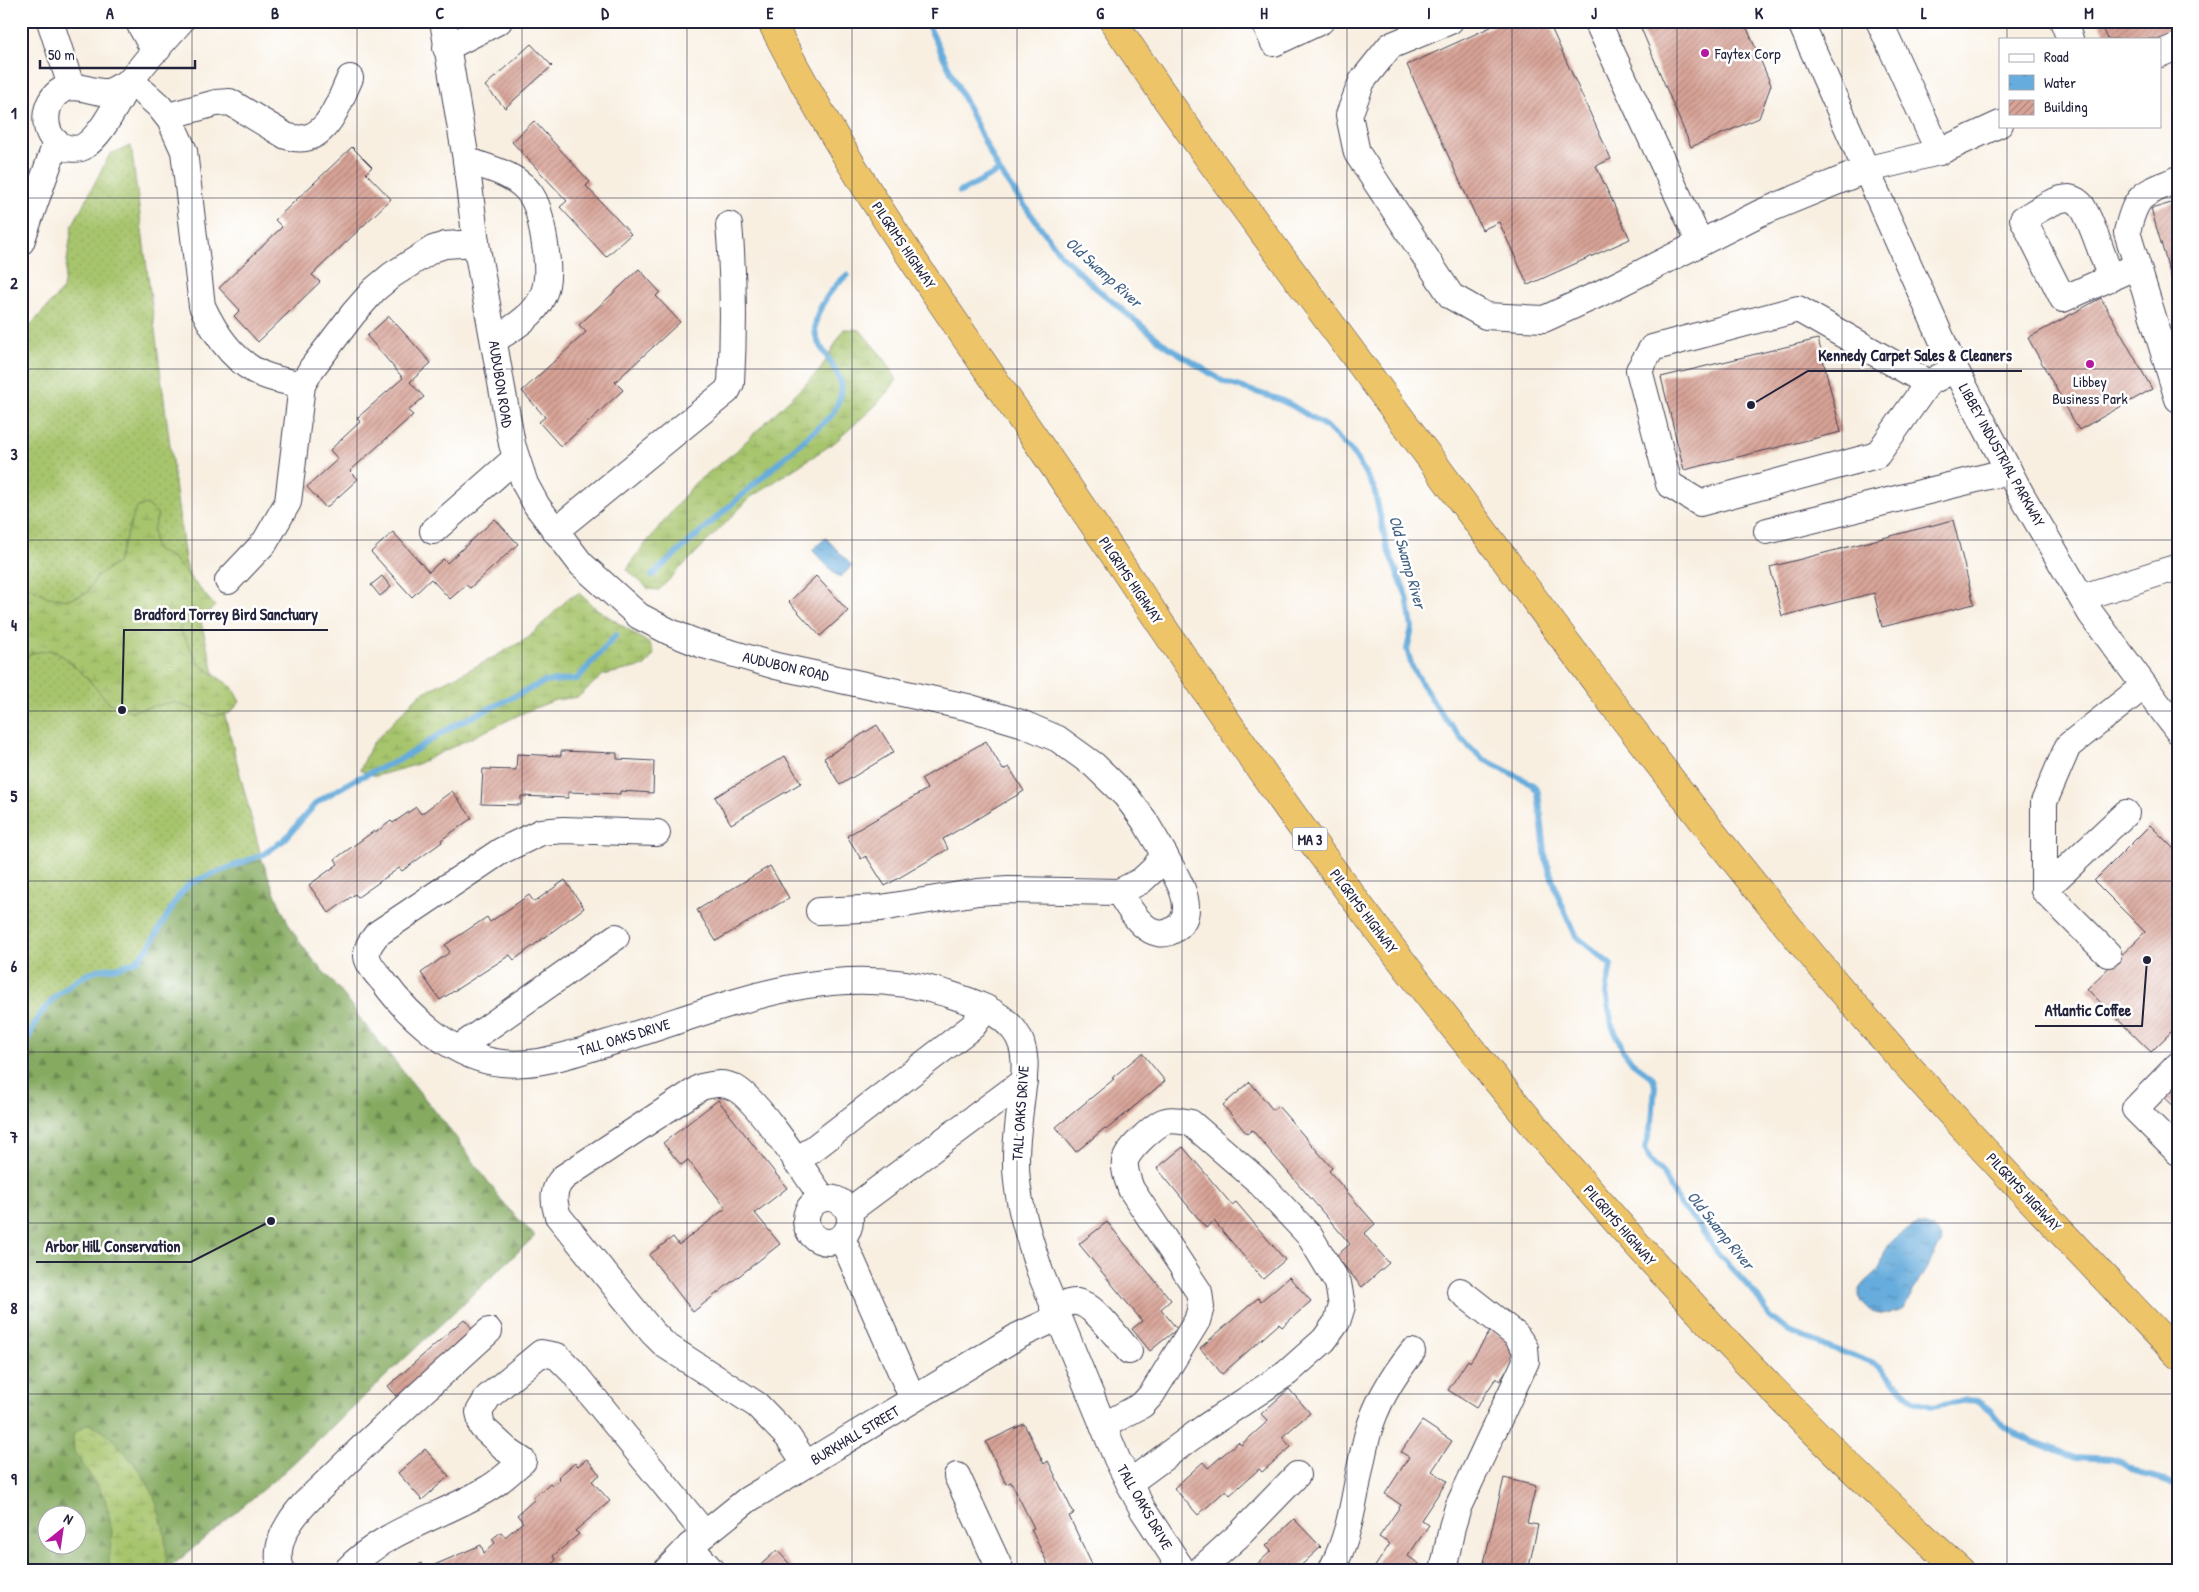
<svg xmlns="http://www.w3.org/2000/svg" width="2199" height="1592" viewBox="0 0 2199 1592" font-family="'Patrick Hand',sans-serif">
	<defs>
		<pattern id="grass-dots" width="8" height="8" patternUnits="userSpaceOnUse" patternTransform="scale(1.25)"><rect width="8" height="8" fill="#a7c56d"/><path d="M2 2h.1M6 6h.1" fill="none" stroke="#8fa95f" stroke-width="1.8" stroke-linecap="round"/></pattern>
		<pattern id="forest-firs" width="22" height="20" patternUnits="userSpaceOnUse" patternTransform="scale(1.25)"><rect width="22" height="20" fill="#85aa60"/><path d="M5 1l3.5 6h-7zM16 11l3.5 6h-7z" fill="#6c8a50"/></pattern>
		<pattern id="wetland-marsh" width="20" height="14" patternUnits="userSpaceOnUse" patternTransform="scale(1.25)"><rect width="20" height="14" fill="#a7c56d"/><path d="M1 5h8M5 5V1M11 12h8M15 12V8" fill="none" stroke="#8fa95f"/></pattern>
		<pattern id="water-ripples" width="26" height="14" patternUnits="userSpaceOnUse" patternTransform="scale(1.25)"><rect width="26" height="14" fill="#66acdc"/><path d="M2 4q2-2 4 0t4 0M15 11q2-2 4 0t4 0" fill="none" stroke="#548cb4"/></pattern>
		<pattern id="building-hatch" width="6" height="6" patternUnits="userSpaceOnUse" patternTransform="scale(1.25)"><rect width="6" height="6" fill="#d8a396"/><path d="M-1 1l2-2M0 6l6-6M5 7l2-2" fill="none" stroke="#af847c"/></pattern>
	</defs>
	<rect width="100%" height="100%" fill="#fff"/>
	<filter id="ink" filterUnits="userSpaceOnUse"><feTurbulence type="fractalNoise" baseFrequency=".02" numOctaves="2"/><feDisplacementMap in="SourceGraphic" scale="10" xChannelSelector="R" yChannelSelector="G"/><feConvolveMatrix kernelMatrix="1 2 1 2 8 2 1 2 1" color-interpolation-filters="sRGB"/></filter>
	<filter id="wash" filterUnits="userSpaceOnUse"><feTurbulence type="fractalNoise" baseFrequency=".0096" numOctaves="4" result="noise"/><feDisplacementMap in="SourceGraphic" scale="20" xChannelSelector="R" yChannelSelector="G"/><feGaussianBlur stdDeviation="1.12" result="paint"/><feColorMatrix in="noise" values="0 0 0 0 0 0 0 0 0 0 0 0 0 0 0 0 0 1.4 0 .05"/><feComposite in="paint" operator="in"/></filter>
	<g filter="url(#wash)">
		<rect width="100%" height="100%" fill="#f8efe1"/>
		<polygon fill="url(#grass-dots)" stroke="#647454" points="131,146 185,560 262,860 210,875 136,961 120,967 97,970 21,1055 21,336 63,289 72,226 110,154"/>
		<path fill="url(#forest-firs)" stroke="#54664e" fill-rule="evenodd" d="M 262,860 C 273,887 282,916 299,941 C 317,968 342,988 358,1016 L 452,1132 L 505,1205 L 535,1236 L 287,1469 L 166,1571 L 21,1571 L 21,1055 C 28,1043 31,1029 39,1017 C 51,997 74,976 98,970 C 110,967 128,969 138,959 C 161,939 165,903 190,884 C 204,873 244,865 262,860 ZM 48,1514 L 78,1514 L 78,1544 L 48,1544 Z"/>
		<g fill="url(#wetland-marsh)" stroke="#647454">
			<polygon points="844,329 860,330 885,360 897,380 875,406 834,443 751,497 659,590 649,589 627,570 634,558 695,483 735,452 820,370"/>
			<path d="M 147,504 L 158,514 L 153,530 L 155,549 L 173,558 L 215,606 C 204,619 191,617 179,628 L 199,664 L 232,687 L 240,702 L 230,713 L 213,716 L 173,702 L 131,711 L 109,703 L 86,677 L 64,657 L 51,650 L 31,653 L 21,663 L 21,582 L 48,597 L 67,600 L 87,593 L 97,576 L 117,563 L 136,508 Z"/>
			<polygon points="579,593 594,607 650,644 654,654 645,666 603,675 578,697 555,700 525,712 415,765 376,776 360,770 372,744 420,694 485,662 528,638 568,599"/>
			<path d="M 87,1424 C 108,1427 143,1472 152,1492 C 160,1511 171,1551 164,1571 L 108,1571 L 112,1531 L 105,1498 L 74,1451 L 73,1435 Z"/>
		</g>
		<g fill="url(#water-ripples)" stroke="#44678c">
			<polygon points="826,538 852,566 839,578 812,550"/>
			<path d="M 1918,1225 C 1928,1225 1936,1229 1942,1237 L 1941,1243 L 1903,1309 C 1891,1318 1858,1314 1859,1293 C 1860,1284 1874,1276 1879,1269 C 1883,1263 1882,1257 1885,1251 C 1891,1237 1905,1230 1918,1225 Z"/>
		</g>
		<g fill="none" stroke-linecap="round" stroke-linejoin="round">
			<g stroke="#66acdc" stroke-width="6">
				<polyline points="926,21 999,171 1061,255 1097,289 1164,344 1224,382 1278,399 1291,405 1327,427 1354,454 1374,488 1387,547 1407,597 1412,628 1407,649 1412,667 1439,711 1469,747 1483,759 1532,784 1538,792 1546,860 1560,901 1576,936 1611,965 1606,993 1612,1025 1623,1050 1632,1062 1653,1078 1655,1086 1652,1121 1645,1148 1650,1160 1664,1175 1679,1203 1698,1224 1716,1251 1756,1295 1769,1316 1789,1332 1872,1363 1881,1368 1914,1401 1932,1406 1967,1400 1977,1401 1991,1410 2004,1426 2018,1436 2076,1457 2111,1459 2121,1462 2146,1476 2178,1485"/>
				<polyline points="960,192 999,171"/>
				<path d="M 652,575 L 831,416 C 836,407 844,394 841,383 C 837,369 825,355 818,342 C 807,319 830,289 847,275"/>
				<polyline points="21,1055 38,1017 55,997 76,980 97,970 120,967 136,961 149,947 178,897 190,883 264,854 285,839 317,802 354,780 401,759 453,726 544,682 577,679 616,635"/>
			</g>
		</g>
		<g id="blocks">
			<g fill="url(#building-hatch)">
				<polygon points="1504,21 1548,21 1611,159 1596,166 1630,239 1528,285 1499,222 1482,230 1407,65"/>
				<polygon points="1638,21 1744,21 1771,85 1759,118 1691,147"/>
				<polygon points="2099,21 2178,21 2178,35 2160,43 2160,39 2107,39"/>
				<polygon points="531,44 552,66 505,108 485,86"/>
				<polygon points="534,121 590,182 586,186 631,234 606,257 560,207 567,201 512,142"/>
				<polygon points="352,147 372,167 366,173 391,199 312,275 320,282 258,342 234,316 240,310 219,288 282,227 275,220"/>
				<polygon points="2178,201 2178,297 2177,297 2151,209"/>
				<polygon points="639,269 660,292 656,296 680,322 615,382 623,390 561,447 539,422 545,417 522,391 586,332 579,325"/>
				<polygon points="2101,298 2152,389 2079,430 2028,338"/>
				<polygon points="389,316 431,363 410,382 424,397 408,411 413,415 350,471 358,479 326,508 307,487 338,459 330,450 360,422 357,418 403,378 367,336"/>
				<polygon points="1818,339 1841,432 1684,470 1661,377"/>
				<polygon points="495,519 518,544 470,588 466,585 450,599 431,579 412,597 371,552 393,532 429,572 443,559 447,563"/>
				<polygon points="1953,520 1974,604 1882,627 1874,593 1782,616 1770,567"/>
				<polygon points="382,576 391,587 380,596 371,585"/>
				<polygon points="816,576 848,611 820,636 789,602"/>
				<polygon points="877,725 894,752 840,785 824,758"/>
				<polygon points="986,741 1003,770 1009,767 1024,791 943,839 948,849 885,886 866,856 861,859 847,836 927,789 921,779"/>
				<polygon points="561,751 617,753 617,759 654,761 653,793 620,791 620,794 568,792 568,798 521,796 521,805 481,804 483,769 516,770 517,754 561,756"/>
				<polygon points="785,756 801,783 731,824 715,797"/>
				<polygon points="452,791 472,818 441,840 442,842 402,871 399,868 358,897 355,894 329,913 309,885 338,864 335,859 374,831 375,833 391,821 393,823 416,807 421,814"/>
				<polygon points="2150,825 2176,851 2178,850 2178,1025 2151,1052 2087,989 2145,932 2094,881"/>
				<polygon points="770,866 789,898 716,941 697,910"/>
				<polygon points="565,880 584,908 514,960 510,955 440,1000 421,973 450,952 445,945 487,917 490,922 529,895 534,902"/>
				<polygon points="1142,1053 1165,1081 1106,1130 1105,1128 1076,1152 1056,1127 1114,1079 1112,1078"/>
				<polygon points="2178,1079 2178,1110 2162,1095"/>
				<polygon points="1250,1082 1273,1110 1278,1106 1332,1168 1329,1171 1375,1224 1364,1234 1389,1263 1362,1287 1336,1256 1350,1244 1252,1130 1247,1134 1223,1105"/>
				<polygon points="718,1100 787,1188 755,1213 780,1244 693,1312 649,1255 673,1237 679,1245 726,1208 688,1160 681,1165 663,1143"/>
				<polygon points="1183,1147 1232,1205 1236,1202 1285,1260 1263,1279 1214,1221 1206,1228 1157,1168"/>
				<polygon points="1107,1222 1171,1300 1161,1309 1177,1329 1150,1351 1132,1329 1142,1321 1079,1244"/>
				<polygon points="1289,1277 1311,1301 1282,1327 1279,1324 1222,1374 1200,1348 1258,1298 1261,1301"/>
				<polygon points="464,1319 476,1333 400,1401 388,1386"/>
				<polygon points="1491,1330 1521,1349 1500,1381 1496,1378 1476,1408 1448,1390 1468,1360 1470,1362"/>
				<polygon points="1289,1389 1310,1413 1282,1437 1291,1447 1262,1472 1259,1469 1230,1495 1226,1490 1198,1515 1174,1488 1203,1462 1208,1468 1238,1442 1241,1445 1268,1421 1261,1414"/>
				<polygon points="1422,1421 1452,1441 1432,1471 1447,1481 1421,1520 1429,1525 1408,1556 1419,1564 1415,1571 1372,1571 1390,1544 1379,1537 1401,1505 1385,1494 1409,1457 1401,1452"/>
				<polygon points="1024,1424 1044,1464 1048,1461 1074,1514 1069,1516 1095,1571 1051,1571 1031,1529 1034,1528 1011,1482 1006,1484 986,1442"/>
				<polygon points="425,1449 449,1476 422,1500 398,1473"/>
				<polygon points="587,1459 600,1475 592,1481 610,1501 575,1531 579,1534 553,1556 556,1560 544,1571 405,1571 422,1563 425,1569 481,1545 484,1553 495,1543 492,1539 501,1532 505,1537 523,1522 517,1515 534,1500 533,1498 550,1483 552,1485 560,1479 558,1477 575,1463 578,1466"/>
				<polygon points="1504,1478 1536,1486 1527,1523 1538,1525 1528,1571 1519,1569 1519,1571 1482,1571"/>
				<polygon points="1294,1519 1321,1547 1295,1571 1250,1571 1271,1551 1266,1546"/>
				<polygon points="777,1550 796,1571 754,1571"/>
			</g>
		</g>
	</g>
	<g filter="url(#ink)">
		<use href="#blocks" fill-opacity="0" stroke="#424154" stroke-width="1"/>
		<g fill="none" stroke-linecap="round" stroke-linejoin="round">
			<defs>
				<g id="minor">
					<polyline points="50,21 71,86"/>
					<polyline points="138,21 149,41 158,49"/>
					<polyline points="443,21 466,160 476,243 512,444 525,484 537,506 581,564 639,616 670,632 700,644 776,666 967,707 1021,723 1058,739 1094,765 1126,796 1144,820 1164,854 1154,869 1141,881 1119,892 1008,890 978,892 881,908 819,911"/>
					<polyline points="1264,21 1274,43 1321,21"/>
					<polyline points="1450,21 1390,46 1362,81 1349,115 1357,153 1451,296 1486,316 1544,319 1599,294 1760,213 1865,170 1939,152 1879,21"/>
					<polyline points="1597,21 1700,243"/>
					<polyline points="1800,21 1955,369 2021,494 2091,614 2178,731"/>
					<polyline points="2063,21 2070,39"/>
					<polyline points="446,48 499,21"/>
					<polyline points="2160,54 2178,46"/>
					<path d="M 131,81 L 159,106 L 170,120 L 184,151 L 202,306 C 215,334 234,363 264,375 C 276,380 290,382 302,385 L 312,368 L 353,314 L 374,290 L 392,275 L 433,249 L 445,245 L 476,243"/>
					<path d="M 131,81 C 123,84 114,91 107,92 C 92,93 76,82 62,90 C 42,101 40,135 62,146 C 68,149 77,150 83,147 C 103,135 117,101 130,82 C 144,61 164,41 181,21"/>
					<path d="M 168,116 L 216,103 L 230,102 L 286,136 C 325,149 337,106 350,78"/>
					<polyline points="1939,152 2000,124"/>
					<path d="M 466,160 C 485,167 507,172 522,185 C 537,197 540,216 543,233 C 554,293 546,309 494,340"/>
					<path d="M 2178,179 C 2142,195 2137,192 2127,232 L 2178,399"/>
					<polyline points="21,242 56,143"/>
					<path d="M 2111,278 C 2102,256 2094,226 2082,206 C 2079,202 2074,199 2069,198 C 2054,198 2036,212 2023,219 L 2063,299 L 2137,266"/>
					<polyline points="1928,383 1798,309 1652,348 1639,370 1669,484 1700,503 1877,455 1928,383 1955,369"/>
					<polyline points="433,531 516,458"/>
					<path d="M 555,531 L 727,391 L 731,383 C 734,329 734,279 729,225"/>
					<polyline points="1767,531 2009,471"/>
					<polyline points="228,581 265,542 288,502 302,385"/>
					<polyline points="2083,597 2178,567"/>
					<path d="M 657,833 L 563,830 L 541,832 L 501,851 L 377,934 C 372,941 366,947 367,956 C 368,965 377,974 383,981 C 409,1017 455,1059 502,1063 C 538,1067 574,1053 608,1043 C 720,1010 826,956 945,993 C 970,1001 997,1009 1014,1030 C 1030,1050 1024,1079 1021,1102 C 1018,1128 1014,1155 1017,1181 C 1020,1212 1031,1243 1040,1272 L 1117,1459 L 1143,1510 L 1183,1571"/>
					<polyline points="2044,890 2126,813"/>
					<path d="M 1119,892 C 1129,909 1151,948 1176,928 C 1183,923 1186,916 1186,908 C 1186,889 1172,870 1164,854"/>
					<polyline points="2108,954 2044,890 2044,802 2068,746 2144,686"/>
					<polyline points="459,1048 616,937"/>
					<polyline points="2178,1065 2135,1109 2178,1152"/>
					<polyline points="796,1162 973,1026 986,1008"/>
					<circle cx="828" cy="1220" r="22"/>
					<polyline points="849,1211 1024,1081"/>
					<polyline points="842,1238 913,1399"/>
					<path d="M 1053,1308 C 1060,1306 1069,1301 1077,1302 C 1094,1304 1117,1338 1129,1351"/>
					<path d="M 1103,1426 L 1142,1405 L 1152,1394 L 1197,1321 L 1201,1307 L 1199,1292 L 1131,1189 C 1128,1180 1124,1171 1125,1162 C 1126,1151 1151,1129 1161,1123 C 1169,1118 1182,1121 1191,1123 L 1257,1180 L 1309,1235 L 1338,1283 L 1342,1306 L 1337,1322 L 1324,1340 L 1287,1373 L 1204,1428 L 1129,1483"/>
					<path d="M 806,1464 L 788,1437 L 757,1405 L 665,1345 L 652,1332 L 558,1216 C 553,1200 552,1189 564,1177 L 701,1087 C 713,1084 723,1082 735,1088 C 758,1100 805,1173 822,1197"/>
					<polyline points="957,1476 1001,1571"/>
					<polyline points="690,1546 712,1571"/>
					<path d="M 282,1571 C 275,1556 280,1538 289,1524 C 300,1505 320,1489 335,1474 C 385,1424 438,1378 489,1331"/>
					<path d="M 346,1571 C 385,1529 442,1517 489,1488 C 501,1481 512,1470 523,1461 L 508,1451 L 482,1427 L 479,1412 L 488,1397 L 541,1353 L 557,1356 L 572,1371 L 705,1534"/>
					<polyline points="666,1571 690,1546 747,1500 1018,1336 1057,1318"/>
					<polyline points="1199,1571 1239,1535 1297,1475"/>
					<path d="M 1331,1571 C 1355,1526 1355,1480 1368,1433 C 1376,1403 1393,1376 1412,1352"/>
					<polyline points="1443,1571 1452,1527 1458,1507 1526,1361 1525,1348 1516,1335 1460,1291"/>
				</g>
				<g id="highway">
					<path d="M 771,21 C 856,190 973,346 1079,503 C 1158,619 1235,737 1319,851 C 1509,1111 1722,1354 1961,1571"/>
					<path d="M 1113,21 C 1199,150 1293,272 1385,397 C 1519,579 1652,762 1796,936 C 1916,1082 2048,1218 2178,1355"/>
				</g>
			</defs>
			<use href="#minor" stroke="#424154" stroke-width="28"/>
			<use href="#highway" stroke="#424154" stroke-width="29"/>
			<use href="#minor" stroke="#fff" stroke-width="26"/>
			<use href="#highway" stroke="#eec469" stroke-width="28"/>
		</g>
	</g>
	<path fill="none" stroke="#22223b" stroke-width="1" stroke-opacity="0.55" d="M 192,21 L 192,1571M 357,21 L 357,1571M 522,21 L 522,1571M 687,21 L 687,1571M 852,21 L 852,1571M 1017,21 L 1017,1571M 1182,21 L 1182,1571M 1347,21 L 1347,1571M 1512,21 L 1512,1571M 1677,21 L 1677,1571M 1842,21 L 1842,1571M 2007,21 L 2007,39M 2007,126 L 2007,1571M 21,198 L 2178,198M 21,369 L 2178,369M 21,540 L 2178,540M 21,711 L 2178,711M 21,881 L 2178,881M 21,1052 L 2178,1052M 21,1223 L 2178,1223M 21,1394 L 2178,1394"/>
	<g fill="#b5179e" stroke="#fff" stroke-width="2">
		<circle cx="1705" cy="53" r="5"/>
		<circle cx="2090" cy="364" r="5"/>
	</g>
	<g text-anchor="middle" dominant-baseline="central" stroke-width="5" stroke-linejoin="round" paint-order="stroke">
		<rect fill="#fff" stroke="#646476" stroke-width="1" x="1292.5" y="827.5" width="35" height="23" rx="4"/>
		<g font-size="14" font-weight="bold" fill="#22223b">
			<text x="1310" y="839">MA 3</text>
		</g>
		<g font-size="15" fill="#22223b" stroke="#fff" text-anchor="start">
			<text x="1715" y="53">Faytex Corp</text>
			<text x="2090" y="381" text-anchor="middle">Libbey<tspan x="2090" dy="17">Business Park</tspan></text>
		</g>
		<g font-size="15" fill="#22223b" stroke="#fff">
			<text transform="translate(904 245) rotate(56)">PILGRIMS HIGHWAY</text>
			<text transform="translate(501 384) rotate(81)">AUDUBON ROAD</text>
			<text transform="translate(2002 455) rotate(61)">LIBBEY INDUSTRIAL PARKWAY</text>
			<text transform="translate(1131 580) rotate(56)">PILGRIMS HIGHWAY</text>
			<text transform="translate(786 666) rotate(13)">AUDUBON ROAD</text>
			<text transform="translate(1364 911) rotate(53)">PILGRIMS HIGHWAY</text>
			<text transform="translate(624 1037) rotate(-17)">TALL OAKS DRIVE</text>
			<text transform="translate(1020 1113) rotate(-86)">TALL OAKS DRIVE</text>
			<text transform="translate(2024 1192) rotate(47)">PILGRIMS HIGHWAY</text>
			<text transform="translate(1620 1225) rotate(49)">PILGRIMS HIGHWAY</text>
			<text transform="translate(855 1435) rotate(-31)">BURKHALL STREET</text>
			<text transform="translate(1145 1507) rotate(60)">TALL OAKS DRIVE</text>
		</g>
		<g font-size="16" font-style="italic" fill="#416083" stroke="#fff">
			<text transform="translate(1104 272) rotate(42)">Old Swamp River</text>
			<text transform="translate(1408 562) rotate(74)">Old Swamp River</text>
			<text transform="translate(1721 1230) rotate(51)">Old Swamp River</text>
		</g>
	</g>
	<path fill="none" stroke="#22223b" stroke-width="2" d="M1751 405L1808 371H2022M122 710L124 630H328M2147 960L2142 1026H2035M271 1221L191 1262H36"/>
	<g fill="#22223b" stroke="#fff" stroke-width="2">
		<circle cx="1751" cy="405" r="5"/>
		<circle cx="122" cy="710" r="5"/>
		<circle cx="2147" cy="960" r="5"/>
		<circle cx="271" cy="1221" r="5"/>
	</g>
	<g font-size="16" text-anchor="middle" font-weight="bold" fill="#22223b" stroke="#fff" stroke-width="5" stroke-linejoin="round" paint-order="stroke">
		<text x="1915" y="361">Kennedy Carpet Sales &amp; Cleaners</text>
		<text x="226" y="620">Bradford Torrey Bird Sanctuary</text>
		<text x="2088" y="1016">Atlantic Coffee</text>
		<text x="113" y="1252">Arbor Hill Conservation</text>
	</g>
	<rect width="2199" height="1592" fill="none" stroke="#fff" stroke-width="55"/>
	<rect x="1999" y="38" width="162" height="90" fill="#ffffff" stroke="#a7a7b1"/>
	<rect x="2009" y="54" width="25" height="8" fill="#ffffff" stroke="#a7a7b1"/>
	<text x="2044" y="62" font-size="15" fill="#22223b">Road</text>
	<rect x="2009" y="75" width="25" height="15" fill="url(#water-ripples)" stroke="#a7a7b1"/>
	<text x="2044" y="88" font-size="15" fill="#22223b">Water</text>
	<rect x="2009" y="100" width="25" height="15" fill="url(#building-hatch)" stroke="#a7a7b1"/>
	<text x="2044" y="112" font-size="15" fill="#22223b">Building</text>
	<g transform="translate(62 1530) rotate(30)"><circle r="24" fill="#ffffff" stroke="#a7a7b1"/>
	<path d="M0-4L9 19L0 12L-9 19Z" fill="#b5179e"/>
	<text y="-8" font-size="14" font-weight="bold" text-anchor="middle" fill="#22223b">N</text>
	</g>
	<path d="M40 60v8h155v-8" fill="none" stroke="#22223b" stroke-width="2.5"/>
	<text x="48" y="60" font-size="15" fill="#22223b" stroke="#ffffff" stroke-width="4" paint-order="stroke">50 m</text>
	<rect x="28" y="28" width="2144" height="1536" fill="none" stroke="#22223b" stroke-width="2"/>
	<g font-size="16" text-anchor="middle" font-weight="bold" fill="#22223b">
		<text x="110" y="19">A</text>
		<text x="275" y="19">B</text>
		<text x="440" y="19">C</text>
		<text x="605" y="19">D</text>
		<text x="770" y="19">E</text>
		<text x="935" y="19">F</text>
		<text x="1100" y="19">G</text>
		<text x="1264" y="19">H</text>
		<text x="1429" y="19">I</text>
		<text x="1594" y="19">J</text>
		<text x="1759" y="19">K</text>
		<text x="1924" y="19">L</text>
		<text x="2089" y="19">M</text>
		<text x="14" y="119">1</text>
		<text x="14" y="289">2</text>
		<text x="14" y="460">3</text>
		<text x="14" y="631">4</text>
		<text x="14" y="802">5</text>
		<text x="14" y="972">6</text>
		<text x="14" y="1143">7</text>
		<text x="14" y="1314">8</text>
		<text x="14" y="1485">9</text>
	</g>
</svg>
